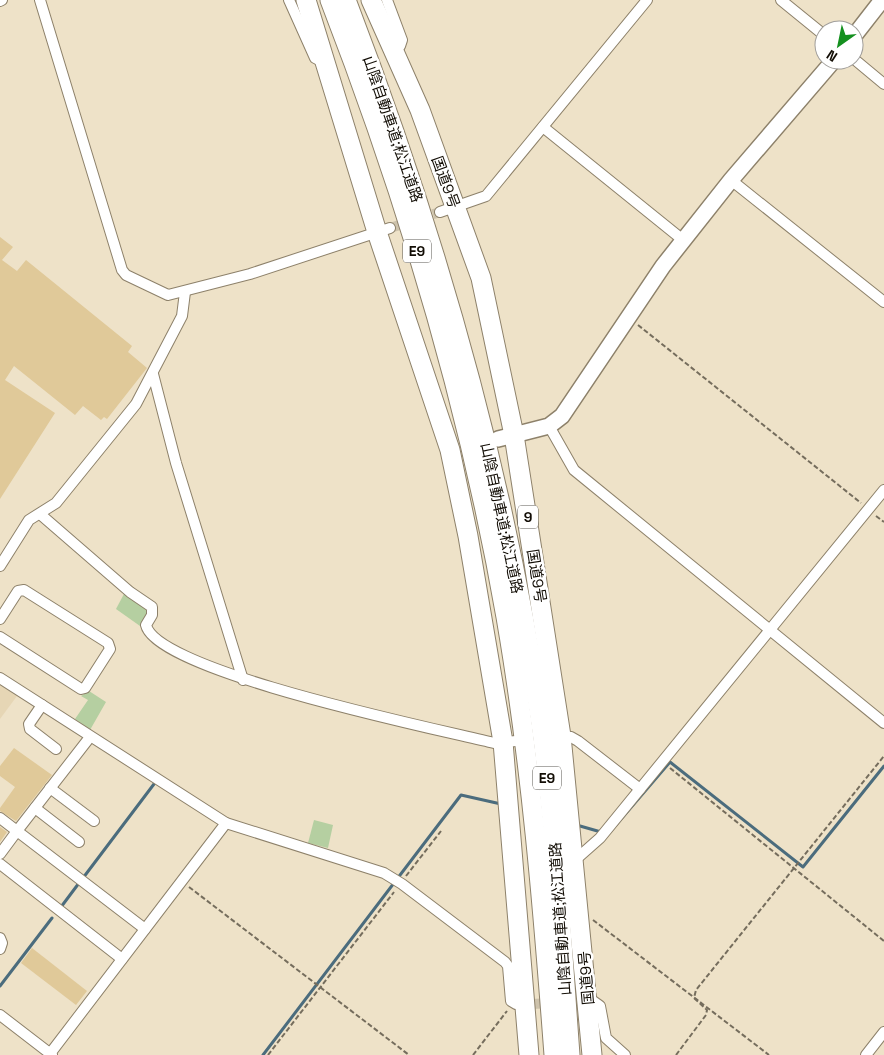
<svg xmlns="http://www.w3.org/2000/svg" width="884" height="1055" viewBox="0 0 884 1055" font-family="'Space Grotesk','Noto Sans JP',sans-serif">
	<rect width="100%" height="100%" fill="#eee2c8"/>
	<polygon fill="#e6d6b5" points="0,685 17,696 0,719"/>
	<g fill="#b5cfa1">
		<polygon points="125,592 147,606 150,612 140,626 116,609"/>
		<polygon points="89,691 106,702 90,730 75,719 88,700 81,696"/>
		<polygon points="314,820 333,825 328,848 308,843"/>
	</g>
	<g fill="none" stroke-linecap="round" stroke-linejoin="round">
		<g stroke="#4b6c7d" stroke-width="3">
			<polyline points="580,826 601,832"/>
			<polyline points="609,833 670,762 803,867 884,766"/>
			<polyline points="83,878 154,784"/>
			<polyline points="61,907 79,883"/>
			<polyline points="0,986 52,918"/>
			<polyline points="263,1055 461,795 501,804"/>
		</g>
	</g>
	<g fill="#e0c999">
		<polygon points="0,237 13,247 2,260 17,271 26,260 132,346 128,352 147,368 107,419 104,417 101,420 83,406 75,415 14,366 5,380 55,413 0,499"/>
		<polygon points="14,748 52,775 16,821 0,811 0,808 15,787 0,776 0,766"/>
		<polygon points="0,827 7,832 0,842"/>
		<polygon points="32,948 87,991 76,1005 21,963"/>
	</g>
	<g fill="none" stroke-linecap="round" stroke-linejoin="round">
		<g stroke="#cdc2ab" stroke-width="10" stroke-dasharray="10 5" stroke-linecap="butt">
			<polyline points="390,228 440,212"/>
			<polyline points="532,1004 583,1001"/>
		</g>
		<defs>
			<g id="street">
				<polyline points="40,0 122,270 126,275 168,295 250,274 390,228"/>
				<polyline points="289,0 315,58 319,60"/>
				<polyline points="387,0 402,40 400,46 393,49"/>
				<polyline points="781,0 824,35"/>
				<polyline points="0,1 2,0"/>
				<polyline points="854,59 884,84"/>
				<polyline points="543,127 683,240"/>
				<polyline points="731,180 884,302"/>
				<polyline points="440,212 486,196 647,0"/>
				<polyline points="153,374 176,463 243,680"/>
				<polyline points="549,426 574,470 884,723"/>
				<path d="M 40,514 L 130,592 L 152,607 L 152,615 L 146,625 C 156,672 442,730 494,743 L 516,741"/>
				<polyline points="0,566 29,520 56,503 136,404 182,316 185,292"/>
				<polyline points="0,619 18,591 24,590 108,643 110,649 85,688 81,689 0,637"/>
				<polyline points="0,678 226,823 384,873 402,884 505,962 508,966 511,1001 516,1004 529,1004"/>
				<polyline points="42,705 29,724 30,729 56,749"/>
				<polyline points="559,736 571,737 578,741 640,789"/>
				<polyline points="90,737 17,831 145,929"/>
				<polyline points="50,788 94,821"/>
				<polyline points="35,808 79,842"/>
				<polyline points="0,818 17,831 0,854"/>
				<polyline points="574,861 600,838 884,490"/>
				<polyline points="0,864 122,959"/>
				<polyline points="0,938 2,943 0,949"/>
				<polyline points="584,1001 593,1001 600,1006 606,1038 625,1055"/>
				<polyline points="0,1015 52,1055"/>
				<polyline points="49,1055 226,823"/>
				<polyline points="866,1055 884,1032"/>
			</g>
			<g id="secondary">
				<polyline points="854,36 882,0"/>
				<polyline points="498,439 549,426 562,416 663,266 731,180 834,60"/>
			</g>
			<g id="highway">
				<polyline points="306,0 377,232 450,450 468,536 503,742 529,1055"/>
				<path d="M 330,0 C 407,199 469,406 506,617 C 531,762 543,908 554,1055"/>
				<path d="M 346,0 C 436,234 505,476 541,724 C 556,834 562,945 570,1055"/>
				<polyline points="371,0 420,110 481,278 514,435 561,736 592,1055"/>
			</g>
		</defs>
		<use href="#street" stroke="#8d816a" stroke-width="12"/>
		<use href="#secondary" stroke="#8d816a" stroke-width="18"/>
		<use href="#highway" stroke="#8d816a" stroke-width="21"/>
		<g stroke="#756d5d" stroke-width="2" stroke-dasharray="5 2.5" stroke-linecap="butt">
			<polyline points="638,325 861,503"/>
			<polyline points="876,516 884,522"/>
			<polyline points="670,768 884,941"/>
			<polyline points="406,876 441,831"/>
			<polyline points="189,887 409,1055"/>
			<polyline points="593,920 769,1055"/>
			<polyline points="268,1055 394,892"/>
			<polyline points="473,1055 507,1011"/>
			<polyline points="676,1055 706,1015 707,1010 694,998 696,990 884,756"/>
		</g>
		<use href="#street" stroke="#fff" stroke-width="10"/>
		<use href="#secondary" stroke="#fff" stroke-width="15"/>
		<use href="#highway" stroke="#fff" stroke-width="19"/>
	</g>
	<g text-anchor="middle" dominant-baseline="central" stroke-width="5" stroke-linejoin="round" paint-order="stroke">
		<g fill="#fff" stroke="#595650" stroke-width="1">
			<rect x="403" y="239.5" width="28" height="23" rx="4"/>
			<rect x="518" y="505.5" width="20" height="23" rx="4"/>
			<rect x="533" y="766.5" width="28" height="23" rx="4"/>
		</g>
		<g font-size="14" font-weight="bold" fill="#120d05">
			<text x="417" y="251">E9</text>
			<text x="528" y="517">9</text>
			<text x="547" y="778">E9</text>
		</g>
		<g font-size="15" fill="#120d05" stroke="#fff">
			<text transform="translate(393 129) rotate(71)">山陰自動車道;松江道路</text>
			<text transform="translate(446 182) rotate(70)">国道9号</text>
			<text transform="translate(502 518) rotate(78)">山陰自動車道;松江道路</text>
			<text transform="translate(537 576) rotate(81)">国道9号</text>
			<text transform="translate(560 919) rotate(-94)">山陰自動車道;松江道路</text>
			<text transform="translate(586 978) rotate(-95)">国道9号</text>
		</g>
	</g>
	<g transform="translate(839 45) rotate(213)"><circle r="24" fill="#ffffff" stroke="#a09e9b"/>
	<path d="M0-4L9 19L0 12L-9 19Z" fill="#14901f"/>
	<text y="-8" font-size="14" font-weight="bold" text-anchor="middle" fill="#120d05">N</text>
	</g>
</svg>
